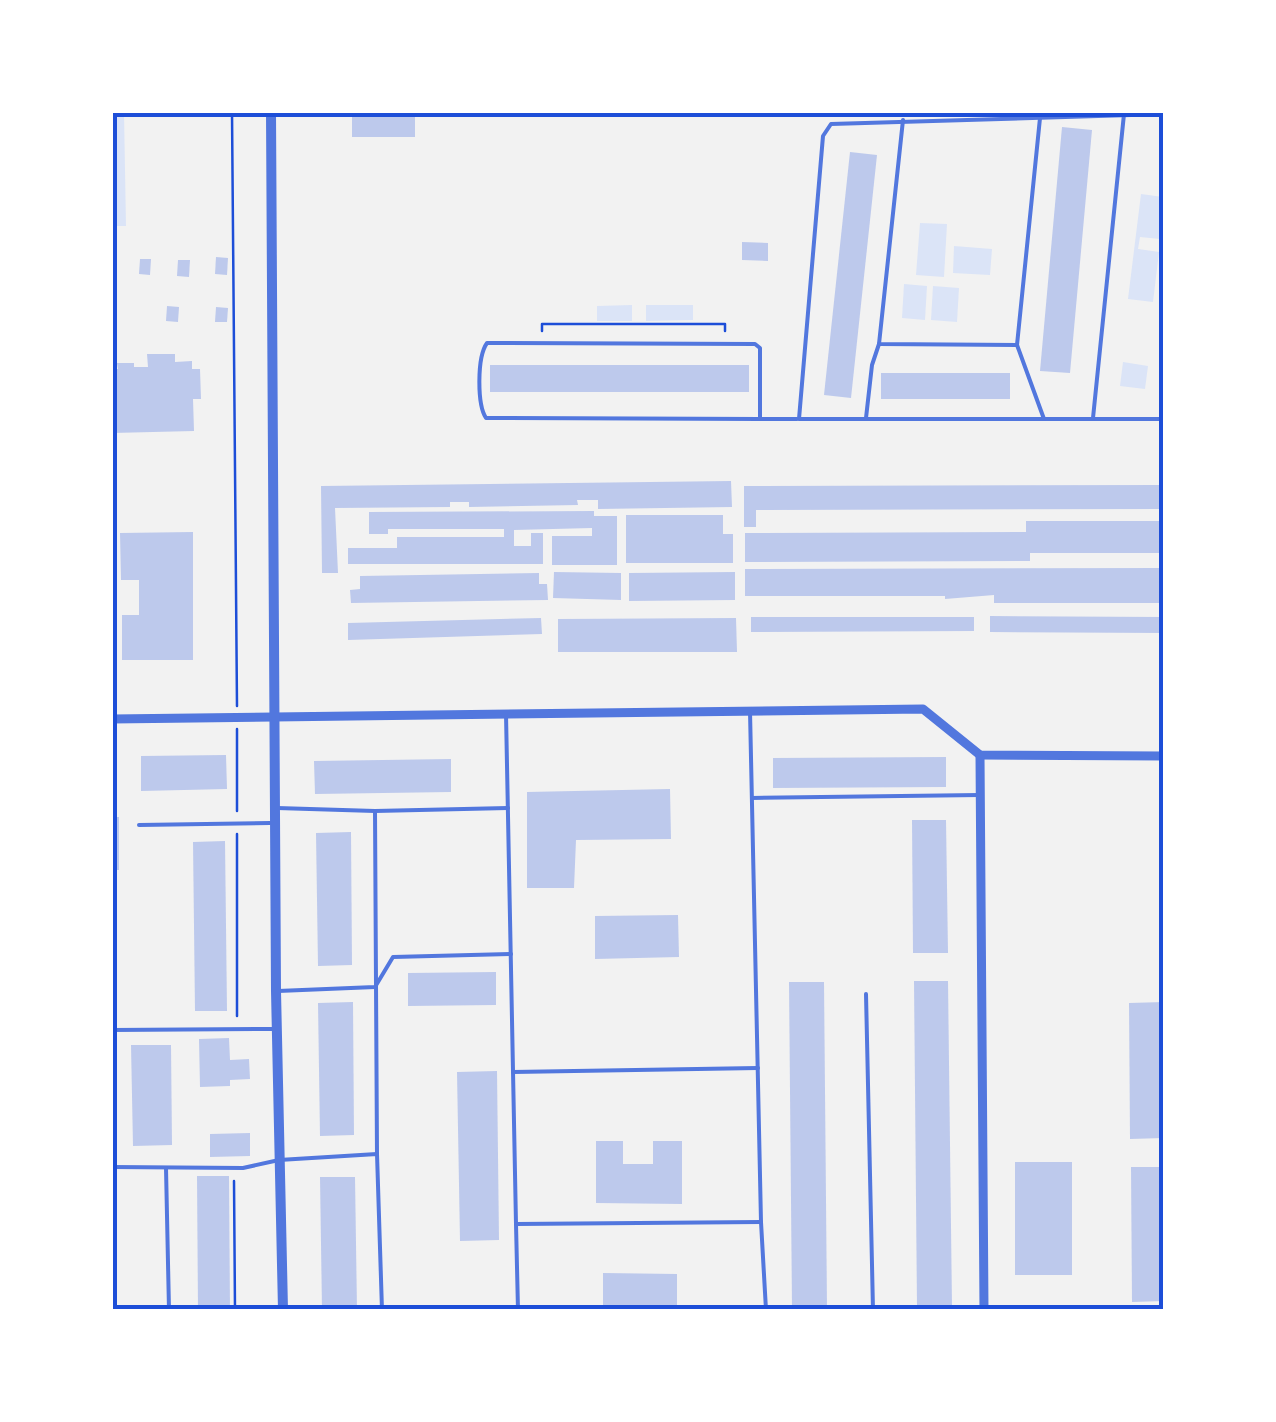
<svg xmlns="http://www.w3.org/2000/svg" width="1276" height="1422" viewBox="0 0 1276 1422" font-family="'Work Sans',sans-serif">
	<rect width="100%" height="100%" fill="#f2f2f2"/>
	<g fill="#dbe4f7">
		<polygon points="112,113 124,113 126,226 113,226"/>
		<polygon points="1141,194 1163,197 1160,239 1140,237 1138,249 1159,252 1153,302 1128,299"/>
		<polygon points="920,223 947,224 944,277 916,275"/>
		<polygon points="954,246 992,249 990,275 953,273"/>
		<polygon points="904,284 927,286 925,320 902,318"/>
		<polygon points="933,286 959,288 957,322 931,320"/>
		<polygon points="632,305 632,321 597,321 597,306"/>
		<polygon points="646,305 693,305 693,320 646,321"/>
		<polygon points="1123,362 1148,366 1145,389 1120,386"/>
	</g>
	<g fill="#bdc9ec">
		<rect x="352" y="112" width="63" height="25"/>
		<polygon points="1062,127 1092,130 1070,373 1040,371"/>
		<polygon points="850,152 877,155 851,398 824,395"/>
		<polygon points="742,242 768,243 768,261 742,260"/>
		<polygon points="216,257 228,258 227,275 215,274"/>
		<polygon points="140,259 151,259 150,275 139,274"/>
		<polygon points="178,260 190,260 189,277 177,276"/>
		<polygon points="167,306 179,307 178,322 166,321"/>
		<polygon points="216,307 228,308 227,322 215,322"/>
		<polygon points="147,354 175,354 175,362 192,361 192,369 200,369 201,399 193,399 194,431 112,433 112,369 118,369 117,363 134,363 134,367 148,367"/>
		<rect x="490" y="365" width="259" height="27"/>
		<rect x="881" y="373" width="129" height="26"/>
		<polygon points="731,481 732,507 598,509 598,500 577,500 578,505 469,507 469,502 450,502 450,507 335,508 338,573 322,573 321,486"/>
		<polygon points="1164,485 1164,509 756,510 756,527 744,527 744,486"/>
		<polygon points="594,511 594,516 617,516 617,565 552,565 552,536 592,536 592,528 514,530 514,546 531,546 531,533 543,533 543,564 348,564 348,548 397,548 397,537 504,537 504,529 388,529 388,534 369,534 369,512"/>
		<polygon points="626,515 723,515 723,534 733,534 733,563 626,563"/>
		<polygon points="1026,521 1164,521 1164,553 1030,553 1030,561 745,562 745,533 1026,532"/>
		<polygon points="193,532 193,660 122,660 122,615 139,615 139,580 121,580 120,533"/>
		<polygon points="1164,568 1164,603 994,603 994,595 945,599 945,596 745,596 745,569"/>
		<polygon points="554,572 621,573 621,600 553,598"/>
		<polygon points="735,572 735,600 629,601 629,573"/>
		<polygon points="539,573 539,584 547,584 548,600 351,603 350,590 360,589 360,576"/>
		<polygon points="990,616 1164,617 1164,633 990,632"/>
		<polygon points="751,617 974,617 974,631 751,632"/>
		<polygon points="541,618 542,634 348,640 348,623"/>
		<polygon points="736,618 737,652 558,652 558,619"/>
		<polygon points="226,755 227,789 141,791 141,756"/>
		<polygon points="946,757 946,787 773,788 773,758"/>
		<polygon points="451,759 451,792 315,794 314,761"/>
		<polygon points="670,789 671,839 576,840 574,888 527,888 527,792"/>
		<rect x="112" y="817" width="7" height="53"/>
		<polygon points="912,820 946,820 948,953 913,953"/>
		<polygon points="351,832 352,965 318,966 316,833"/>
		<polygon points="225,841 227,1011 195,1011 193,842"/>
		<polygon points="678,915 679,957 595,959 595,916"/>
		<polygon points="496,972 496,1005 408,1006 408,973"/>
		<polygon points="914,981 948,981 952,1307 917,1307"/>
		<polygon points="789,982 824,982 827,1308 792,1308"/>
		<polygon points="353,1002 354,1135 320,1136 318,1003"/>
		<polygon points="1164,1002 1164,1138 1130,1139 1129,1003"/>
		<polygon points="229,1038 230,1060 249,1059 250,1079 230,1080 230,1086 200,1087 199,1039"/>
		<polygon points="131,1045 171,1045 172,1145 133,1146"/>
		<polygon points="497,1071 499,1240 460,1241 457,1072"/>
		<polygon points="250,1133 250,1156 210,1157 210,1134"/>
		<polygon points="596,1141 623,1141 623,1164 653,1164 653,1141 682,1141 682,1204 596,1203"/>
		<rect x="1015" y="1162" width="57" height="113"/>
		<polygon points="1131,1167 1164,1167 1164,1301 1132,1302"/>
		<polygon points="197,1176 229,1176 230,1310 198,1310"/>
		<polygon points="320,1177 355,1177 357,1310 322,1310"/>
		<polygon points="603,1273 677,1274 677,1310 603,1310"/>
	</g>
	<g fill="none" stroke-linecap="round" stroke-linejoin="round">
		<g stroke="#1d4ed8" stroke-width="2.5">
			<polyline points="232,112 237,706"/>
			<polyline points="542,331 542,324 725,324 725,331"/>
			<polyline points="237,729 237,811"/>
			<polyline points="237,834 237,1016"/>
			<polyline points="234,1181 235,1310"/>
		</g>
		<g stroke="#5277de" stroke-width="4">
			<polyline points="1164,114 831,124 823,136 799,419 1164,419"/>
			<polyline points="903,120 879,344 1017,345 1040,118"/>
			<polyline points="1017,345 1044,419"/>
			<polyline points="866,418 872,365 879,344"/>
			<polyline points="1093,418 1124,114"/>
			<path d="M 760,419 L 486,418 C 477,404 477,357 487,343 L 492,343 L 755,344 L 760,348 L 760,419 L 797,419"/>
			<polyline points="750,711 761,1222 766,1310"/>
			<polyline points="506,714 516,1224 761,1222"/>
			<polyline points="752,798 980,795"/>
			<polyline points="277,808 375,811 508,808"/>
			<polyline points="375,811 377,1154"/>
			<polyline points="139,825 270,823"/>
			<polyline points="278,991 375,987 393,957 511,954"/>
			<polyline points="866,994 873,1310"/>
			<polyline points="112,1030 272,1029"/>
			<polyline points="112,1065 115,1167"/>
			<polyline points="513,1072 758,1068"/>
			<polyline points="112,1167 243,1168 279,1160 377,1154 382,1310"/>
			<polyline points="166,1168 169,1310"/>
			<polyline points="516,1224 518,1310"/>
		</g>
		<g stroke="#5277de" stroke-width="9">
			<polyline points="112,719 923,709 980,755 1164,756"/>
			<polyline points="980,755 984,1310"/>
		</g>
		<polyline stroke="#5277de" stroke-width="10" points="271,112 276,991 283,1310"/>
	</g>
	<rect width="1276" height="1422" fill="none" stroke="#ffffff" stroke-width="230"/>
	<rect x="115" y="115" width="1046" height="1192" fill="none" stroke="#1d4ed8" stroke-width="4"/>
</svg>
